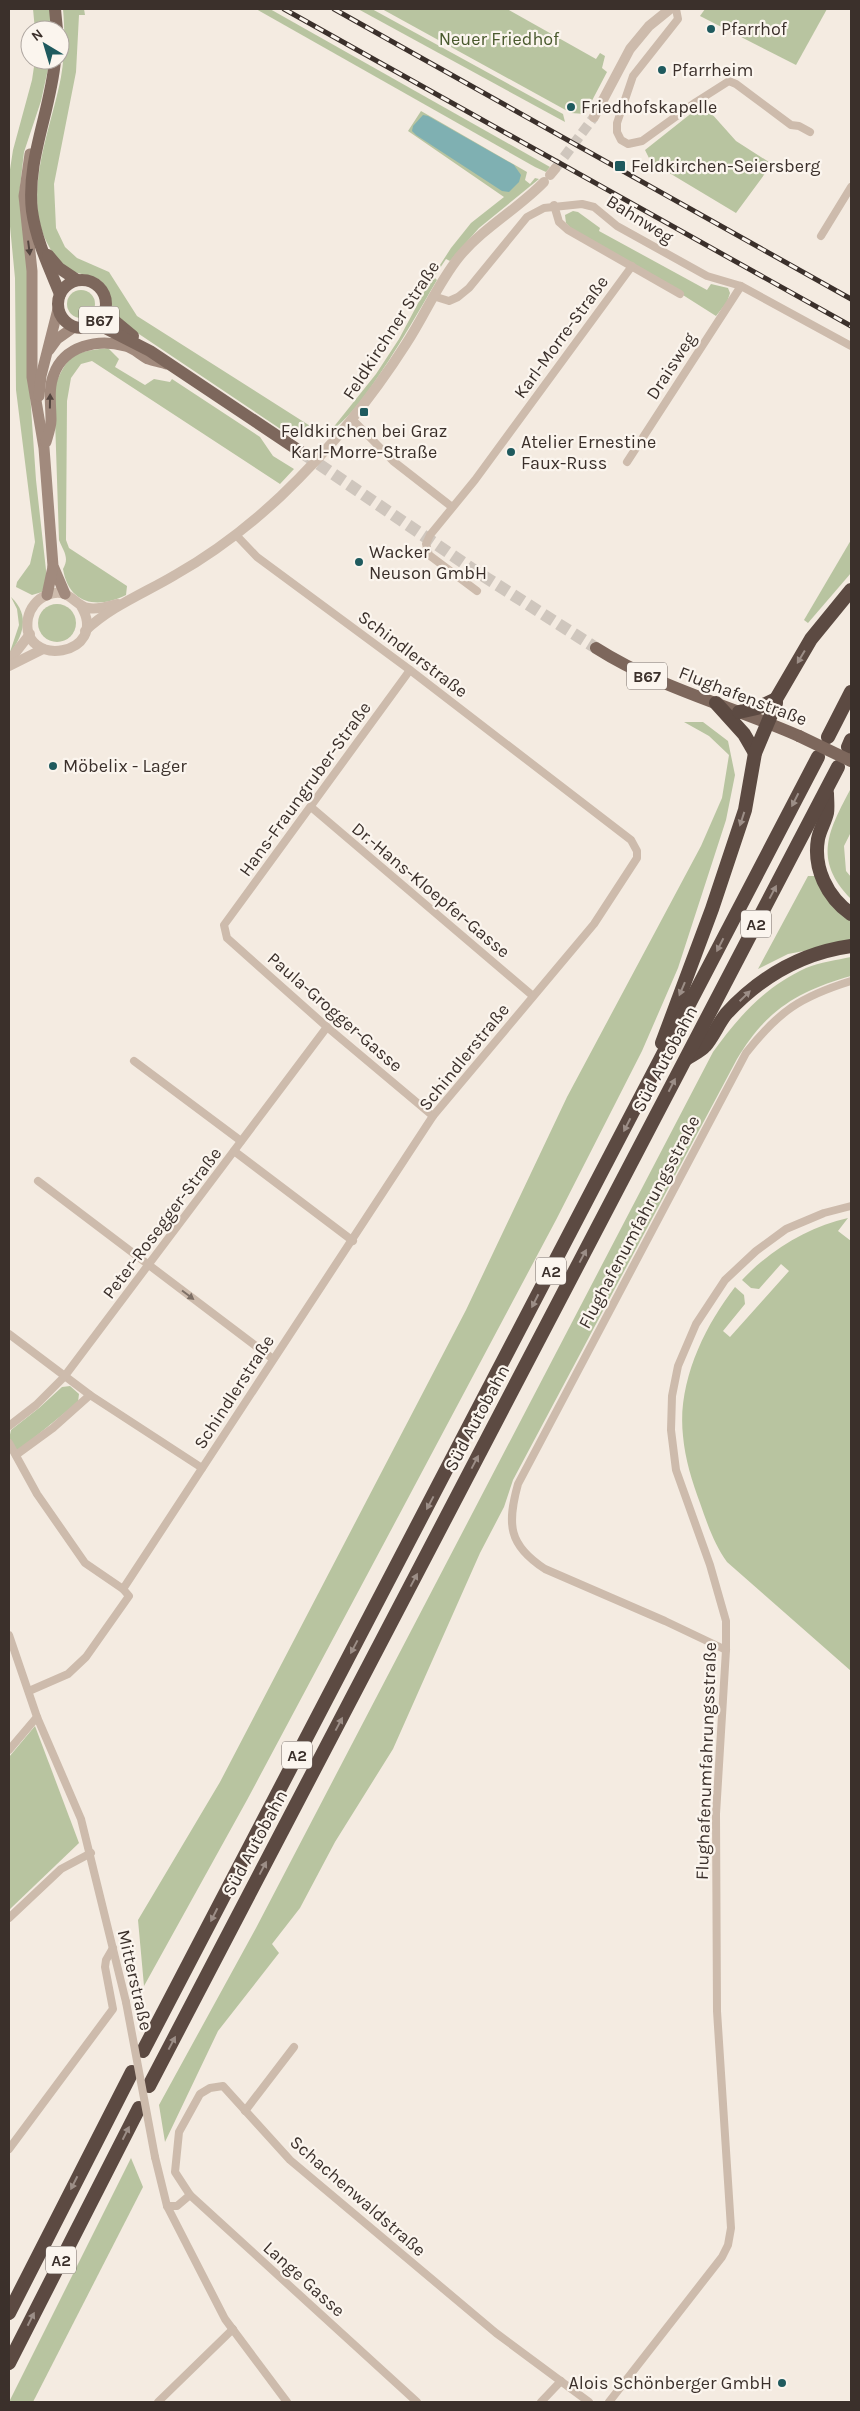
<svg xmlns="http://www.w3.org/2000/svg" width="860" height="2411" viewBox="0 0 860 2411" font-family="Karla,sans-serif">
	<rect width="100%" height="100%" fill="#f4ebe1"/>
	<g fill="#b8c4a0">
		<polygon points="33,9 50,9 51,30 35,30"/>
		<path d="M 63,9 L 84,9 L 85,15 L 79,15 L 76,72 L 54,184 L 56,228 L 65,247 L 77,258 L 109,272 L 137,316 L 318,431 L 291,436 L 136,332 C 128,326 118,321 114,312 C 109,301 112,291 101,281 C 91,273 77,276 67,268 C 10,219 50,136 61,77 C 65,54 65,32 63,9 Z"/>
		<polygon points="256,9 270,9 550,167 546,172 535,167"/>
		<polygon points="358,9 372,9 563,114 565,122"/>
		<polygon points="382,9 507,9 596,59 600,53 605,56 602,68 607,72 585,114 571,113"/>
		<polygon points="705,9 827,9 796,65 700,16"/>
		<polygon points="35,60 50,60 41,101 24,152 19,196 27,260 30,393 36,480 47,579 42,592 32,595 16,587 17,582 30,564 35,542 16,390 15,278 9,216 9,176 13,150 32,80"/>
		<polygon points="703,104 736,141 772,164 736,213 651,162 645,150"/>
		<path d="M 421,111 L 527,172 L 525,180 L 530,184 L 535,178 L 539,179 L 479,228 L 450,261 L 446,259 L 434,277 L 437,280 C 420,309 360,417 332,429 L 376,374 L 399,339 L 431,279 L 451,248 L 471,223 L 504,197 L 408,131 Z"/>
		<polygon points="573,211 578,212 600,228 599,231 707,290 711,284 728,288 730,293 727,302 716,316 634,264 572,229 566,223 565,215"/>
		<circle cx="81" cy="304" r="14"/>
		<path d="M 108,348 L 119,359 L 115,367 L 145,385 L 154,379 L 170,382 L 172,379 L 260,437 L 273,456 L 294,469 L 280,484 L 92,361 L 81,364 L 71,378 L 67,401 L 66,540 L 69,548 L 127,586 L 126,595 C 98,609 69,605 63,569 C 70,557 63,551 59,540 L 54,388 C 68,354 73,352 108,348 Z"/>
		<polygon points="851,540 851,573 808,623 804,620"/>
		<path d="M 11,597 C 31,616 23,636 9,655 L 19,625 L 17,609 Z"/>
		<circle cx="57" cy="623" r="19"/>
		<polygon points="684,722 703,722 728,741 735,775 726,820 678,968 642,1051 556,1220 398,1517 247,1800 144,1986 138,1920 220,1782 466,1310 567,1097 701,846 722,798 729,755 709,736"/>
		<path d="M 851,788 L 851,832 L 844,846 L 846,871 L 851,877 L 851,899 C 812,859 829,830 851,788 Z"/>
		<polygon points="808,876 817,876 851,920 851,942 788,954 758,969"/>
		<path d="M 851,957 L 851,976 C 798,991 766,1010 737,1059 L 513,1480 L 504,1507 L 480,1553 L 393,1749 L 335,1842 L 300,1908 L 272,1944 L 279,1953 L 218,2031 L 165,2142 L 159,2105 L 256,1928 L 713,1052 C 739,1016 765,987 806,968 C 820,962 837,960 851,957 Z"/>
		<path d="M 848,1218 L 838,1231 L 851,1241 L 851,1671 L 727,1562 C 714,1544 707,1523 700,1503 C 692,1481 685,1459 683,1436 C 677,1383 704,1327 735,1287 L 744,1295 L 745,1304 L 723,1331 L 730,1337 L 789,1271 L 781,1264 L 759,1289 L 751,1288 L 742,1280 C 770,1250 808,1227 848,1218 Z"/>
		<polygon points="70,1386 79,1394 78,1402 19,1450 14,1449 9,1439 11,1430 39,1408 62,1387"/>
		<polygon points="35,1726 79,1843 9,1910 9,1757"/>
		<polygon points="131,2158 143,2187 33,2402 9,2402"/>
	</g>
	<polygon fill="#7fb0b2" points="423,115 428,116 514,165 521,175 519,182 509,192 502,191 416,135 412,131 413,126"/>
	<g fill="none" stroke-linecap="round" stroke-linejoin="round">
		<polyline stroke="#cfc6bd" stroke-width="10" stroke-dasharray="10 5" stroke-linecap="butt" points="555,169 594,117"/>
		<polyline stroke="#cfc6bd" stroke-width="12" stroke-dasharray="12 6" stroke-linecap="butt" points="304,454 471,568 596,648"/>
		<g stroke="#cdbbac" stroke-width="8">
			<polyline points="676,9 678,19 633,76 617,123 617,132 621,140 628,144 642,141 696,102 729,81 736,84 791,125 799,126 810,132"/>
			<polyline points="554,205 559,222 568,230 680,294"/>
			<polyline points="821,236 851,187"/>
			<polyline points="433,296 449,301 458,297 469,288 527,217 544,208 582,204 594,207 617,226 707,276 741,286 851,346"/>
			<polyline points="352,419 393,461 452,507"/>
			<polyline points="627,462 741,286"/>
			<polyline points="477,591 429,555 426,544 430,535 475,480 632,266"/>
			<polyline points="410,670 224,925 227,938 327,1027 433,1116"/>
			<polyline points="311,807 533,996"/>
			<polyline points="134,1061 241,1141"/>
			<polyline points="234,1151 353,1241"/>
			<polyline points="38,1181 273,1359"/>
			<polyline points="9,1334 90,1395 202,1468"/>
			<polyline points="9,1426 36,1405 64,1377 327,1027"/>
			<polyline points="9,1443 37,1494 85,1563 123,1589"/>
			<polyline points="16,1455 53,1428 90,1395"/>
			<polyline points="9,1635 37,1717 81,1819 126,2002"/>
			<path d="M 726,1650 L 665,1621 L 545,1569 C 508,1545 507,1524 518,1484 L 746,1053 C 779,1011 800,997 851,981"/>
			<polyline points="29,1691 68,1674 86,1657 129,1596 123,1589 433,1116 594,924 637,858 637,851 631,840 410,670 257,557 236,535"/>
			<polyline points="9,1750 37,1717"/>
			<polyline points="9,1918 61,1869 91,1853"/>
			<polyline points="245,2111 294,2047"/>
			<polyline points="9,2149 113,2009 105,1967 106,1960 113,1948"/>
			<polyline points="155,2157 167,2206 225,2319 287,2402"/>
			<polyline points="190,2195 175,2172 179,2132 200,2094 210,2088 223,2086 290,2160 496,2333 589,2402"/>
			<polyline points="167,2206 177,2206 190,2195 417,2402"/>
			<polyline points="158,2402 233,2329"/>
			<polyline points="541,2402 561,2381"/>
			<polyline points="609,2402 722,2257 728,2245 731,2228 717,2011 716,1814 726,1650 726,1621 710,1565 676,1470 671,1430 672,1396 678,1366 696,1324 725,1280 756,1251 786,1229 824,1213 851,1206"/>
		</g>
		<g stroke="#cdbbac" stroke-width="10">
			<polyline points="594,117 630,49 649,26 670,9"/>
			<polyline points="550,175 555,169"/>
			<path d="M 81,606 C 111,656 19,670 28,618 C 30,608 37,599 47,595 C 69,586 73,605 88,608 C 98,610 109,606 118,604"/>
			<path d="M 85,631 C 111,606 145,593 175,575 C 214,553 249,526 281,496 C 328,451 371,399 406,344 C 425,315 438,283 459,257 C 484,227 518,209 544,182"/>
			<polyline points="9,661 30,634"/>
			<polyline points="9,666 43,649"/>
		</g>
		<g stroke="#a18a7d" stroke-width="11">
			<polyline points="30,154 24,196 32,271 32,377 44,448 53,566 65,594"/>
			<polyline points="49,350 57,339 74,327"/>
			<polyline points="39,396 41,376 58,309"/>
			<path d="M 46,442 C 48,435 51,427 51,420 C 51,405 48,388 54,374 C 64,346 98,338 125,346 C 134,348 140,355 148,359 C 153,361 161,362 166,364"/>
			<polyline points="47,595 53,567"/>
		</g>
		<g stroke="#7d675c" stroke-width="12">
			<polyline points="55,9 57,30"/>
			<path d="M 55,60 C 51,110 26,160 32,211 C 36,240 49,267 60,294"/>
			<polyline points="48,255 59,268 77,280"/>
			<circle cx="82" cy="304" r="24"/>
			<polyline points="106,308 109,316 133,336"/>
			<polyline points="90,327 103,327 150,351 304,454"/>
			<path d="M 596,648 C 659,688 731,706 799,736"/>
		</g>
		<g stroke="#5c4a42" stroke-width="14">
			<polyline points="716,703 744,734 755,753"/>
			<polyline points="739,712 757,708 776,699"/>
			<polyline points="828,737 851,692"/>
			<polyline points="848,747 851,740"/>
			<path d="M 827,793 C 827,799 828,807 827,813 C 825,822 820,829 818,839 C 813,868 827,897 851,914"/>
			<polyline points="662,1043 712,909 745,810 755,753 776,703 776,699 811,639 851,590"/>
			<path d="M 686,1059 C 692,1055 701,1051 705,1046 C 713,1037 718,1024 726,1014 C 760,977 801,953 851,946"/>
			<polyline points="143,2051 818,757"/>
			<polyline points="149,2086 838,767"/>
			<polyline points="9,2313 132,2072"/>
			<polyline points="9,2363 139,2108"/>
		</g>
		<defs>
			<g id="rail">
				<polyline points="284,9 851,326"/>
				<polyline points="334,9 851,299"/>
			</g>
		</defs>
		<use href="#rail" stroke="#3b302b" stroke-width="5"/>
		<use href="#rail" stroke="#fbf5ee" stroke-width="3" stroke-dasharray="9" stroke-linecap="butt"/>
		<polyline stroke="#cdbbac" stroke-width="8" points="126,2002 155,2157"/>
		<polyline stroke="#7d675c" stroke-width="12" points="799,736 851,761"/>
	</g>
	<defs><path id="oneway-solid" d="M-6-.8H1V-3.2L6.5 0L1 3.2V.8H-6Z" transform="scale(1.25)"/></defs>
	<g fill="#544640">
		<use href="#oneway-solid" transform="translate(29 248) rotate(83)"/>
		<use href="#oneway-solid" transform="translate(50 401) rotate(-89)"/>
	</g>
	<g fill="#9c8e87">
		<use href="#oneway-solid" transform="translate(801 657) rotate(121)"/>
		<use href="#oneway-solid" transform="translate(795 800) rotate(117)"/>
		<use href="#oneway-solid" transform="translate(742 819) rotate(108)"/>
		<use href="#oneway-solid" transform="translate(773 892) rotate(-62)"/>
		<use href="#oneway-solid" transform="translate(720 945) rotate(117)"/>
		<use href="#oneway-solid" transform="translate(682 989) rotate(113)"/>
		<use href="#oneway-solid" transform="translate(745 996) rotate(-44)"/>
		<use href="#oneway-solid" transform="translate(672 1085) rotate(-63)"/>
		<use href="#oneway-solid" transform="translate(627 1125) rotate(117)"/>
		<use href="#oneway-solid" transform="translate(583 1256) rotate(-62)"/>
		<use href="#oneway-solid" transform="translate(535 1301) rotate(117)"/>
		<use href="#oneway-solid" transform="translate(475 1462) rotate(-62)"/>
		<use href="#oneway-solid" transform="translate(430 1503) rotate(118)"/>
		<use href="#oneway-solid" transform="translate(414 1580) rotate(-62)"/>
		<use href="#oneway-solid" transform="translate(354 1647) rotate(118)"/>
		<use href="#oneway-solid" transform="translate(339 1724) rotate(-62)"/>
		<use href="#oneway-solid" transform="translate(263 1868) rotate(-62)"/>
		<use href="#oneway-solid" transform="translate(214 1915) rotate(117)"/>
		<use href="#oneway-solid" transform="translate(172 2043) rotate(-62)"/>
		<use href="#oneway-solid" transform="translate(126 2133) rotate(-63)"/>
		<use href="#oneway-solid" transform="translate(74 2183) rotate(117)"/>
		<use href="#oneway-solid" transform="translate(31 2319) rotate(-63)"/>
	</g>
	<use fill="#7d6f65" href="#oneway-solid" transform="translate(188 1295) rotate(37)"/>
	<g fill="#1f5a5e" stroke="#fbf5ee" stroke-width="2">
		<circle cx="711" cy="29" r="5"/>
		<circle cx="662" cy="70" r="5"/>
		<circle cx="571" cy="107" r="5"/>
		<rect x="614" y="160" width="12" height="12" rx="2.5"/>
		<rect x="359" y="407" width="10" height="10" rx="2.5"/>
		<circle cx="511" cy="452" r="5"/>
		<circle cx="359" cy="562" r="5"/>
		<circle cx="53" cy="766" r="5"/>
		<circle cx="782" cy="2383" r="5"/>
	</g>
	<g text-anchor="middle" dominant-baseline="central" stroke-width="4.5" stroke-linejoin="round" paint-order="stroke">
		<g fill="#fbf5ee" stroke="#756b66" stroke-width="1">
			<rect x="79" y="306.5" width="40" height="27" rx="4"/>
			<rect x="627" y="662.5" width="40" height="27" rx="4"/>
			<rect x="741" y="910.5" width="30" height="27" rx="4"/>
			<rect x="536" y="1257.5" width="30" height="27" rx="4"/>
			<rect x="282" y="1741.5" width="30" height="27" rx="4"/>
			<rect x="46" y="2246.5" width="30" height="27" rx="4"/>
		</g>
		<g font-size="16" font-weight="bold" fill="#3b302b">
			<text x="99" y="320">B67</text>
			<text x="647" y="676">B67</text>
			<text x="756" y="924">A2</text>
			<text x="551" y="1271">A2</text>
			<text x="297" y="1755">A2</text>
			<text x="61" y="2260">A2</text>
		</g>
		<g font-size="18" fill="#3b302b" stroke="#fbf5ee" text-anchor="start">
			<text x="721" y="29">Pfarrhof</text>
			<text x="672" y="70">Pfarrheim</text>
			<text x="581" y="107">Friedhofskapelle</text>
			<text x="631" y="166">Feldkirchen-Seiersberg</text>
			<text x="364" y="431" text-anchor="middle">Feldkirchen bei Graz<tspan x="364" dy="21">Karl-Morre-Straße</tspan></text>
			<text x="521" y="442">Atelier Ernestine<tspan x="521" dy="21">Faux-Russ</tspan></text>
			<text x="369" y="552">Wacker<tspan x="369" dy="21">Neuson GmbH</tspan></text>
			<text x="63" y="766">Möbelix - Lager</text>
			<text x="772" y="2383" text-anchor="end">Alois Schönberger GmbH</text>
		</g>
		<g font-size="18" fill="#4a5a2e" stroke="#fbf5ee">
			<text x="499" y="39">Neuer Friedhof</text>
		</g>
		<g font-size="18" fill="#3b302b" stroke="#fbf5ee">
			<text transform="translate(640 219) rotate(32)">Bahnweg</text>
			<text transform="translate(391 330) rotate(-57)">Feldkirchner Straße</text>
			<text transform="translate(561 337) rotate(-54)">Karl-Morre-Straße</text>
			<text transform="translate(671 366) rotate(-57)">Draisweg</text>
			<text transform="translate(413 654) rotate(37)">Schindlerstraße</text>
			<text transform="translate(743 696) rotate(21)">Flughafenstraße</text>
			<text transform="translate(305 789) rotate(-54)">Hans-Fraungruber-Straße</text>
			<text transform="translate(431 890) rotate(40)">Dr.-Hans-Kloepfer-Gasse</text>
			<text transform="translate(335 1012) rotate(41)">Paula-Grogger-Gasse</text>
			<text transform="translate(464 1057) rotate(-51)">Schindlerstraße</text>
			<text transform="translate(665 1059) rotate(-62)">Süd Autobahn</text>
			<text transform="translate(639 1222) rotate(-62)">Flughafenumfahrungsstraße</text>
			<text transform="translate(162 1223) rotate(-53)">Peter-Rosegger-Straße</text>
			<text transform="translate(234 1392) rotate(-57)">Schindlerstraße</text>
			<text transform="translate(477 1418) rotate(-62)">Süd Autobahn</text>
			<text transform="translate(706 1761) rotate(-88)">Flughafenumfahrungsstraße</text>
			<text transform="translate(255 1843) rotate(-62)">Süd Autobahn</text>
			<text transform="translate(135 1980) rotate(77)">Mitterstraße</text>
			<text transform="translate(358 2196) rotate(41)">Schachenwaldstraße</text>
			<text transform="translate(304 2279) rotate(42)">Lange Gasse</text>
		</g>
	</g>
	<rect width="860" height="2411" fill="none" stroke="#3b302b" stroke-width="20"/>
	<g transform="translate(45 45) rotate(322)"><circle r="24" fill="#fbf5ee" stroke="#aea6a0"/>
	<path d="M0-4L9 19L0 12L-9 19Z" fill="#1f5a5e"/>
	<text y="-8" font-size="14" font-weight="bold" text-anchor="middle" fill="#3b302b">N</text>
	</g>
</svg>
